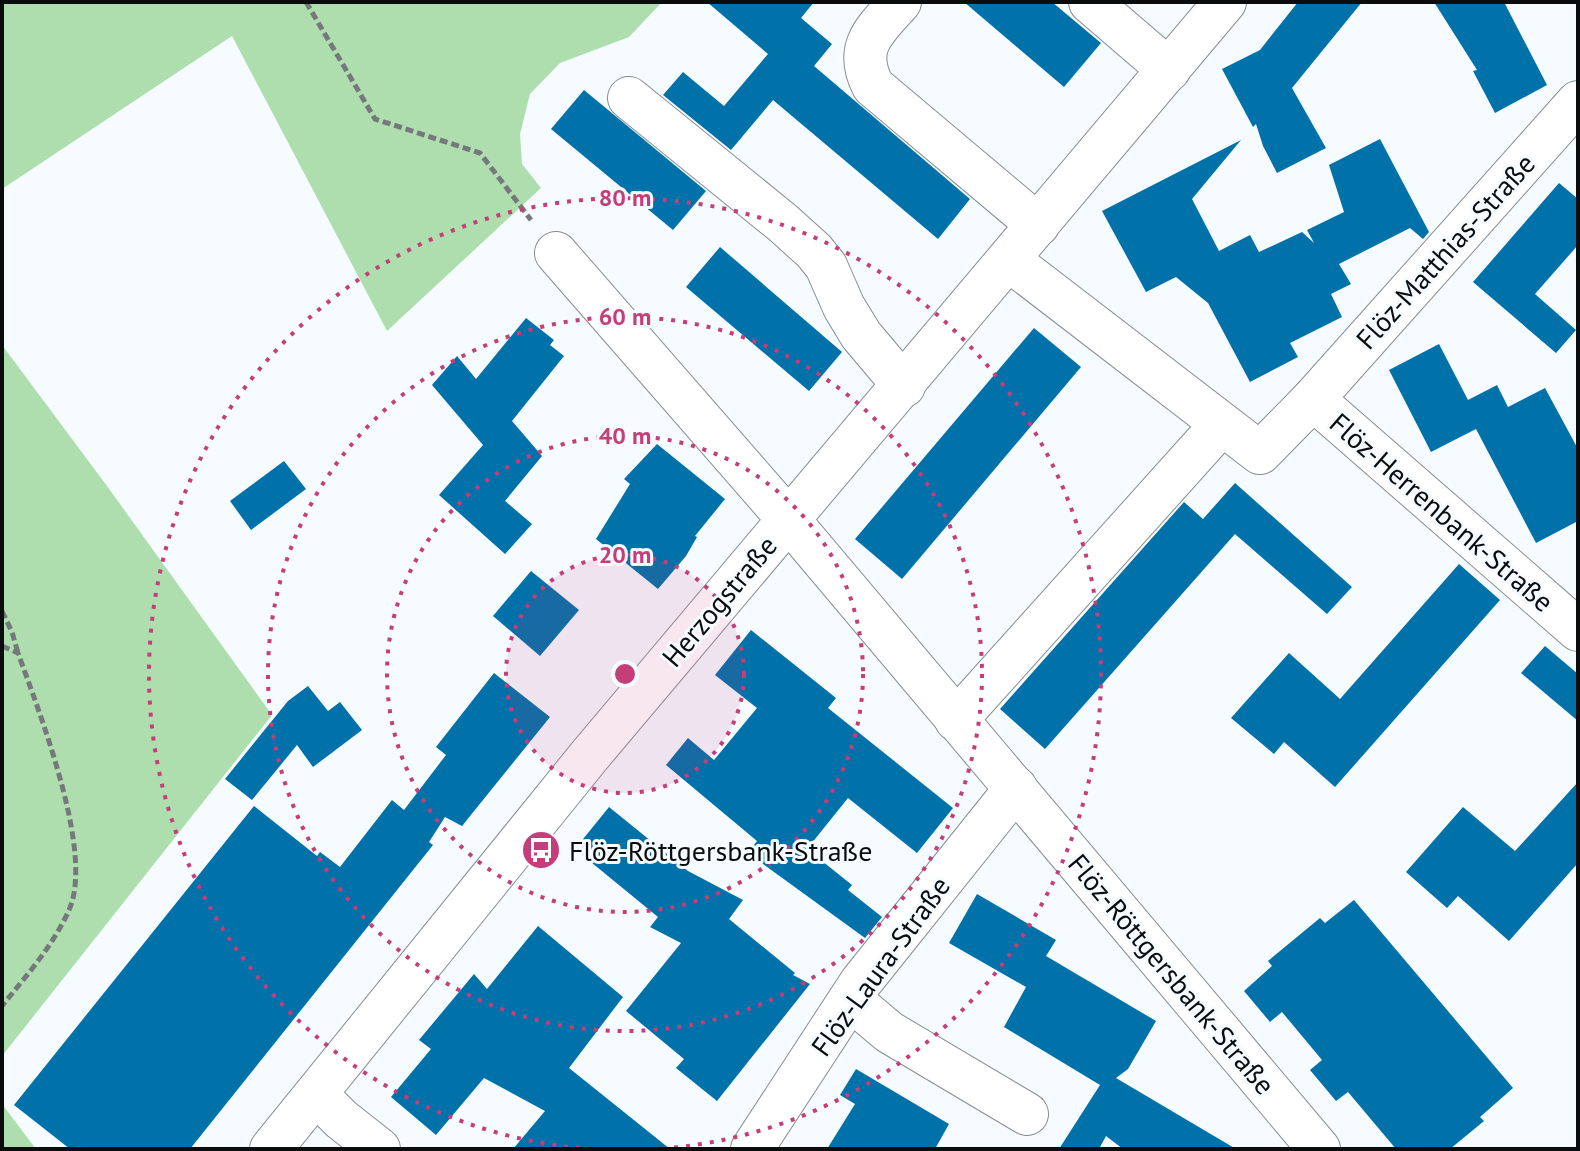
<svg xmlns="http://www.w3.org/2000/svg" width="1580" height="1151" viewBox="0 0 1580 1151" font-family="'PT Sans',sans-serif">
	<rect width="100%" height="100%" fill="#f5fbff"/>
	<g fill="#aedeae">
		<polygon points="2,2 662,2 629,37 560,63 530,94 520,134 522,164 541,188 387,331 232,36 2,189"/>
		<polygon points="2,345 107,486 272,715 2,1056"/>
		<polygon points="2,1104 36,1149 2,1149"/>
	</g>
	<g fill="#0071a9">
		<polygon points="707,2 814,2 801,18 832,44 814,66 970,199 938,239 773,100 731,150 663,95 683,72 724,106 768,54"/>
		<polygon points="964,2 1052,2 1101,43 1064,87"/>
		<polygon points="1298,2 1362,2 1292,88 1326,148 1277,173 1263,146 1256,124 1253,127 1222,69 1260,50"/>
		<polygon points="1434,2 1504,2 1547,85 1495,113 1473,71 1477,70"/>
		<polygon points="584,90 706,191 673,230 551,129"/>
		<polygon points="1380,139 1429,232 1423,239 1410,228 1339,264 1351,284 1331,294 1342,317 1290,343 1298,357 1250,382 1208,303 1176,277 1146,292 1102,211 1241,140 1192,199 1219,251 1250,235 1259,252 1302,232 1314,243 1307,230 1344,212 1329,165"/>
		<polygon points="1559,183 1578,199 1578,245 1535,294 1576,330 1556,353 1473,282"/>
		<polygon points="720,247 842,352 809,391 686,287"/>
		<polygon points="526,318 554,340 550,345 564,356 512,421 542,456 505,501 532,524 505,554 439,495 483,445 432,385 457,356 476,379"/>
		<polygon points="1034,328 1081,367 902,579 855,539"/>
		<polygon points="1439,344 1468,400 1497,385 1508,407 1545,388 1578,449 1578,521 1536,543 1476,429 1431,452 1389,370"/>
		<polygon points="657,444 725,499 695,536 697,537 686,556 658,589 596,539 630,484 624,479"/>
		<polygon points="284,461 306,489 251,530 230,501"/>
		<polygon points="1235,483 1352,587 1327,614 1235,534 1045,749 1000,709 1184,502 1203,519"/>
		<polygon points="1459,564 1500,600 1335,787 1284,742 1274,754 1231,718 1289,653 1340,699"/>
		<polygon points="531,571 579,610 540,656 493,616"/>
		<polygon points="751,630 836,698 828,708 953,808 917,853 848,798 807,849 852,885 848,890 882,917 865,938 748,853 757,841 666,765 688,738 714,760 757,708 715,675"/>
		<polygon points="1545,646 1578,674 1578,721 1521,673"/>
		<polygon points="494,673 550,717 462,826 445,817 429,842 433,845 190,1149 70,1149 14,1105 254,806 317,856 320,852 340,867 392,800 404,810 446,755 436,747"/>
		<polygon points="308,686 328,711 340,702 362,730 313,767 297,745 252,800 225,779 288,701"/>
		<polygon points="1578,782 1578,863 1509,941 1458,896 1447,908 1406,872 1463,807 1515,851"/>
		<polygon points="609,807 688,871 743,900 729,919 795,973 793,975 810,984 717,1101 676,1068 684,1059 626,1011 681,943 650,927 658,917 575,849"/>
		<polygon points="977,894 1056,940 1046,956 1156,1021 1128,1069 1116,1078 1236,1149 1123,1149 1106,1136 1099,1149 1059,1149 1100,1085 1004,1027 1026,987 949,943"/>
		<polygon points="1354,900 1513,1088 1480,1117 1484,1121 1450,1149 1396,1149 1348,1092 1336,1101 1310,1070 1322,1060 1282,1012 1270,1022 1244,991 1272,966 1268,961 1320,918 1325,923"/>
		<polygon points="538,926 623,997 569,1068 670,1149 513,1149 545,1111 484,1078 436,1135 391,1097 431,1049 419,1040 474,974 487,989"/>
		<polygon points="856,1069 949,1124 935,1149 827,1149 855,1104 840,1095"/>
	</g>
	<g fill="none" stroke-linecap="round" stroke-linejoin="round">
		<defs>
			<g id="minor">
				<path d="M 900,2 C 875,30 853,47 873,86 L 1038,225"/>
				<polyline points="1090,2 1169,70"/>
				<polyline points="629,98 783,223 814,251 826,266 844,307 861,335 904,386"/>
				<polyline points="556,253 788,519 1319,1149"/>
				<polyline points="1009,260 1260,453 1313,399 1578,102"/>
				<polyline points="1313,399 1578,630"/>
				<polyline points="956,720 1221,425"/>
				<polyline points="850,999 889,1032 1027,1114"/>
				<polyline points="316,1094 341,1119 379,1149"/>
				<polyline points="271,1149 590,755 1225,2"/>
				<polyline points="752,1149 861,982 1016,788"/>
			</g>
		</defs>
		<use href="#minor" stroke="#878d92" stroke-width="44"/>
		<g stroke="#76797c" stroke-width="5" stroke-dasharray="8 4" stroke-linecap="butt">
			<polyline points="306,2 375,119 480,153 531,220"/>
			<polyline points="2,611 12,632 18,653"/>
			<path d="M 2,646 L 18,653 C 39,712 95,853 69,910 C 53,946 26,976 2,1006"/>
		</g>
		<use href="#minor" stroke="#fff" stroke-width="42"/>
	</g>
	<circle cx="625" cy="674" r="119" fill="#c53d79" fill-opacity=".12"/>
	<g fill="none" stroke="#c53d79" stroke-width="4" stroke-dasharray="4 8">
		<circle cx="625" cy="674" r="119"/>
		<circle cx="625" cy="674" r="238"/>
		<circle cx="625" cy="674" r="357"/>
		<path d="M592 1149A476 476 0 1 1 658 1149"/>
	</g>
	<defs>
		<symbol id="bus-disc" viewBox="-11 -11 22 22"><circle r="9.5" fill="#c53d79" stroke="#f5fbff"/><path d="M-5-6H5V4H4V6H2V4H-2V6H-4V4H-5ZM-3.5-4V0h7V-4ZM-3.5 1.2v1.5H-2V1.2ZM2 1.2v1.5H3.5V1.2Z" fill="#fff"/></symbol>
	</defs>
	<g fill-rule="evenodd">
		<use href="#bus-disc" x="519" y="828" width="44" height="44"/>
	</g>
	<g text-anchor="middle" dominant-baseline="central" stroke-width="6" stroke-linejoin="round" paint-order="stroke">
		<g font-size="28" fill="#0a0c0e" stroke="#f5fbff">
			<text transform="translate(1445 251) rotate(-48)">Flöz-Matthias-Straße</text>
			<text transform="translate(1442 512) rotate(41)">Flöz-Herrenbank-Straße</text>
			<text transform="translate(719 601) rotate(-50)">Herzogstraße</text>
			<text transform="translate(880 966) rotate(-54)">Flöz-Laura-Straße</text>
			<text transform="translate(1172 974) rotate(50)">Flöz-Röttgersbank-Straße</text>
		</g>
		<g font-size="28" fill="#0a0c0e" stroke="#f5fbff" text-anchor="start">
			<text x="569" y="850">Flöz-Röttgersbank-Straße</text>
		</g>
	</g>
	<circle cx="625" cy="674" r="12" fill="#c53d79" stroke="#f5fbff" stroke-width="4"/>
	<g font-size="24" text-anchor="middle" font-weight="bold" fill="#c53d79" stroke="#f5fbff" stroke-width="6" stroke-linejoin="round" paint-order="stroke">
		<text x="625" y="206">80 m</text>
		<text x="625" y="325">60 m</text>
		<text x="625" y="444">40 m</text>
		<text x="625" y="563">20 m</text>
	</g>
	<rect width="1580" height="1151" fill="none" stroke="#0a0c0e" stroke-width="8"/>
</svg>
